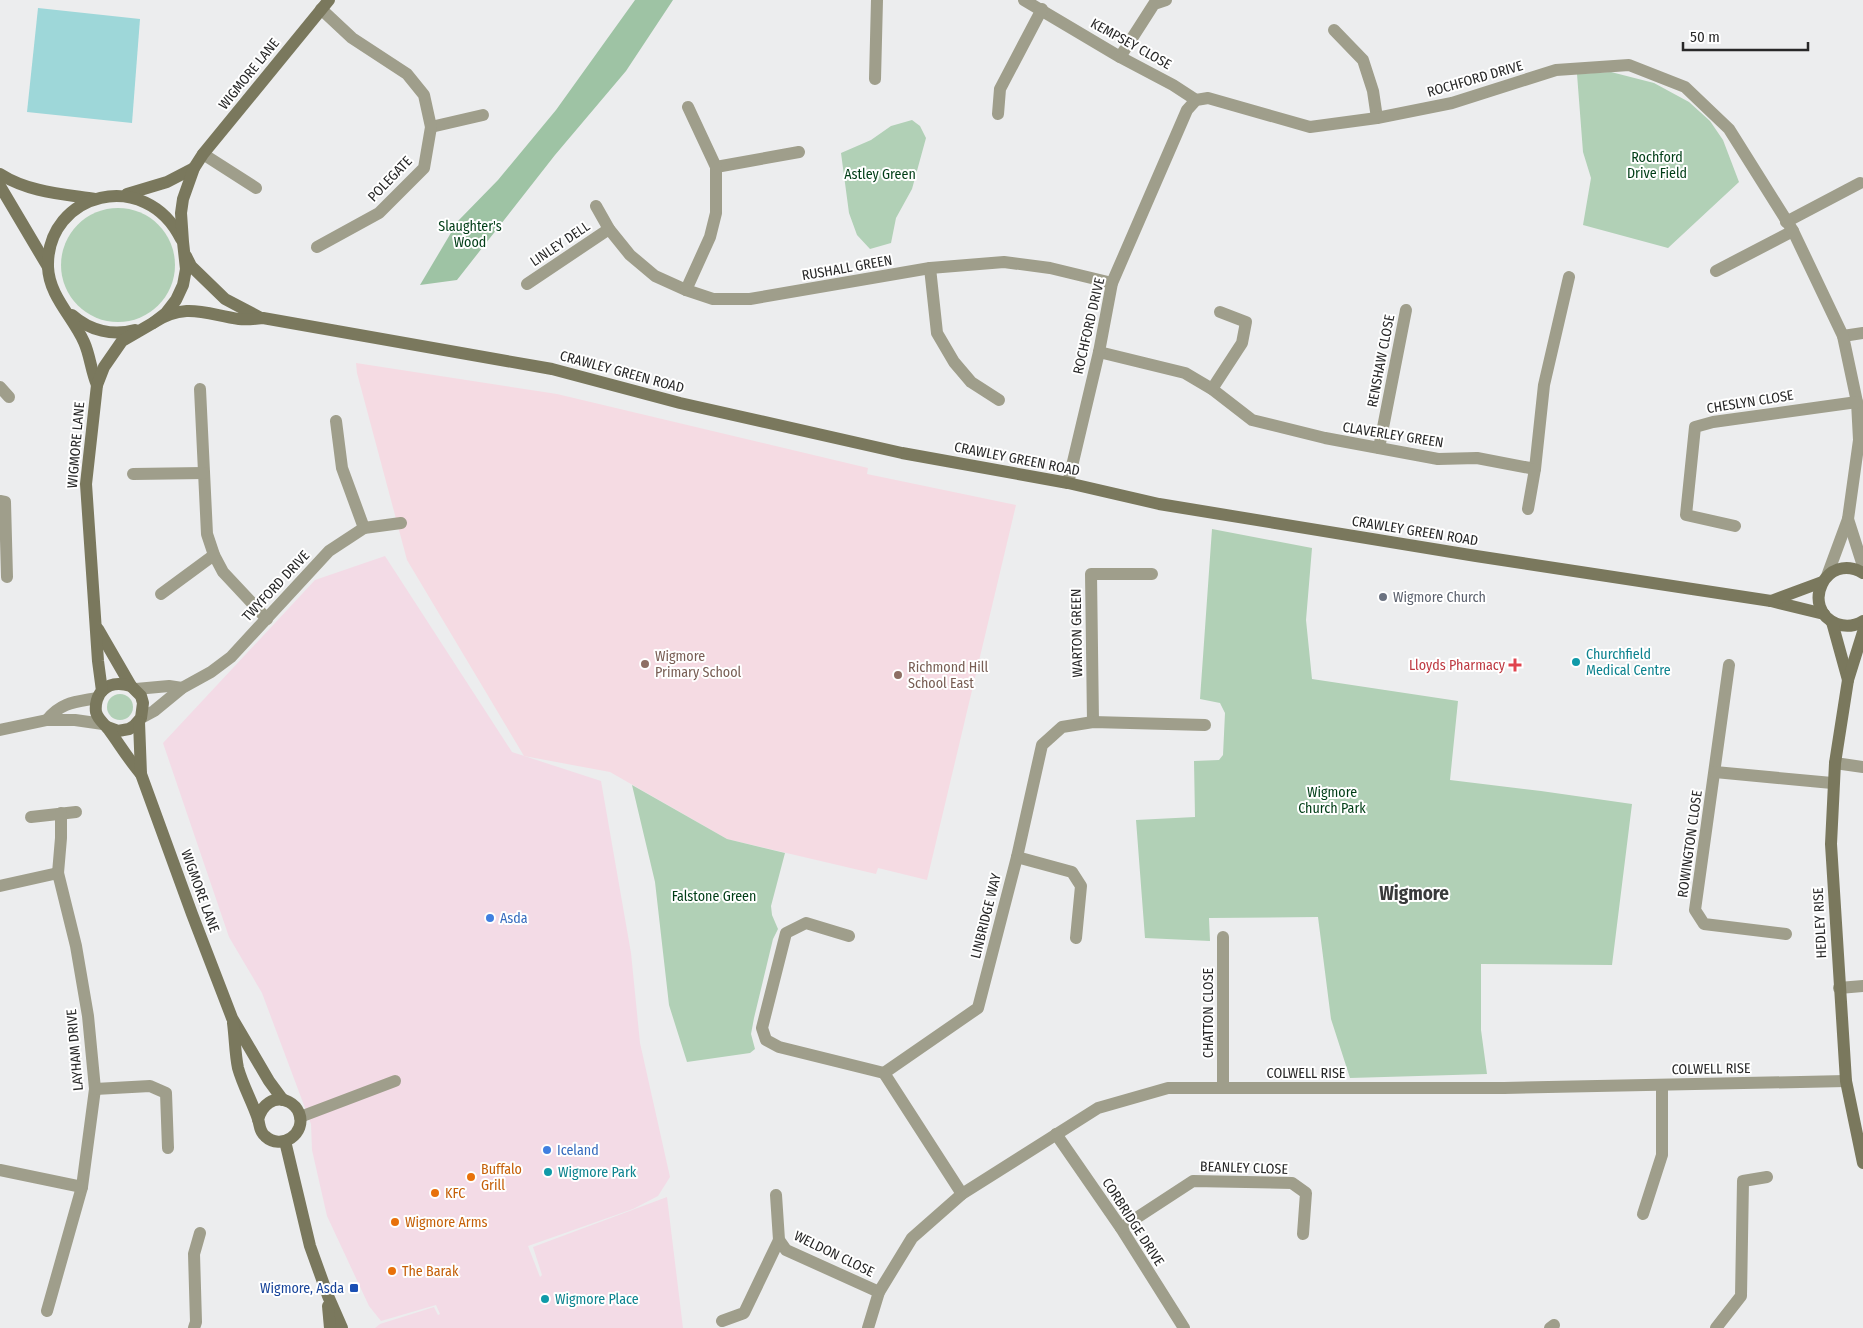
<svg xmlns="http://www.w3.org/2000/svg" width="1863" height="1328" viewBox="0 0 1863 1328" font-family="'Fira Sans Condensed',sans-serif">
	<rect width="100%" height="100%" fill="#ecedee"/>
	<polygon fill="#f3dbe6" points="385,556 512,752 601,781 631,953 640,1043 670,1177 658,1196 633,1209 528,1246 540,1277 542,1275 533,1247 667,1197 683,1328 375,1328 380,1324 434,1307 438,1315 440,1314 436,1305 381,1321 369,1306 327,1216 312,1150 311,1124 262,993 229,937 163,743 315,580"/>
	<polygon fill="#f5dbe3" points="356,363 557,394 868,468 867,474 1016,505 927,880 878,868 876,874 727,839 610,772 524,756 407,560 357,373"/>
	<g fill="#b1d0b6">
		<polygon points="1611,72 1654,83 1689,102 1710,121 1723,140 1739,182 1668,248 1583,225 1591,178 1583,152 1577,74"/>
		<polygon points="912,120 920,126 926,138 912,189 896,218 891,243 870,249 857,235 849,213 841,153 871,140 891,126"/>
		<circle cx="118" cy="265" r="57"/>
		<polygon points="1212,529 1312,548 1306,620 1312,679 1458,701 1450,780 1541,791 1632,804 1612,965 1481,964 1481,1030 1487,1074 1350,1078 1331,1019 1318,917 1209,918 1210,941 1145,938 1136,820 1195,817 1194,761 1219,760 1223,755 1225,713 1220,703 1200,699"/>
		<circle cx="120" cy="707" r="13"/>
		<polygon points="632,785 727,839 785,853 771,906 772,915 778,929 773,939 754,1018 751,1034 755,1049 750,1053 687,1062 669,1005 655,882"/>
	</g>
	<polygon fill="#9ec3a4" points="635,0 673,0 626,71 555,155 457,280 420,285 458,221 498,180 556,110"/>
	<polygon fill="#9ed7d9" points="38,8 140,19 132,123 27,112"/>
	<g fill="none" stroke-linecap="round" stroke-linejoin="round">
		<g stroke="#9f9e8b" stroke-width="12">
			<polyline points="1024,0 1120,57 1173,85 1196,100"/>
			<polyline points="1334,30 1363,60 1373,91 1377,118"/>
			<polyline points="1120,57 1154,4 1166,0"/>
			<polyline points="875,79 877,0"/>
			<polyline points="998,114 1000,89 1042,9"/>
			<polyline points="431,127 483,115"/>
			<polyline points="203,154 256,188"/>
			<polyline points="716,167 799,152"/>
			<polyline points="596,206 609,229 630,255 655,276 686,290 713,299 750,299 930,268 1004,262 1050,268 1112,283"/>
			<polyline points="1786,222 1860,183"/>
			<polyline points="317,247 379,213 424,168 431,127 424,95 407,74 352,38 321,9"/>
			<polyline points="930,268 937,333 954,362 971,382 999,400"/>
			<polyline points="1716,271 1793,231"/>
			<polyline points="527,284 609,229"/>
			<polyline points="686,290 710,237 716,213 716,167 688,107"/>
			<polyline points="1843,336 1863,333"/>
			<polyline points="1099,352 1185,373 1212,389 1252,420 1325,438 1438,459 1477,458 1535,469 1544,385 1569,277"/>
			<polyline points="0,387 9,397"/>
			<polyline points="200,389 207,534 214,555 223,572 267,619"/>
			<polyline points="1212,389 1242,343 1246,322 1220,312"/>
			<polyline points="336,421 342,468 364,528"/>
			<polyline points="1379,448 1406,310"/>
			<polyline points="133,474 204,473"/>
			<polyline points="1068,483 1099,352 1112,283 1187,110 1196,100 1208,98 1310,127 1377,118 1452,103 1556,70 1629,65 1685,87 1729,129 1793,231 1843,336 1857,402 1859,440 1848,519 1827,576"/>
			<polyline points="0,501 5,502 7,577"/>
			<polyline points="1528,509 1535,469"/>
			<polyline points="1848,519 1863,566"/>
			<polyline points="1735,526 1686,515 1695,427 1713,422 1857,402"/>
			<polyline points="161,594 214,555"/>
			<polyline points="1729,665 1695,910 1704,924 1786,934"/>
			<polyline points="136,689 169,686 182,688"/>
			<polyline points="141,718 154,711 182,688 211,672 231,657 329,551 364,528 401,523"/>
			<path d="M 47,720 C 61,702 76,702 97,698"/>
			<polyline points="1093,722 1091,574 1152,574"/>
			<polyline points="0,730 47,720 75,720 103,724"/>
			<polyline points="1835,763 1863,767"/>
			<polyline points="1715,772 1832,783"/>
			<polyline points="31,817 76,812"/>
			<polyline points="1017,857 1072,872 1081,886 1076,938"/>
			<polyline points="58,873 61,838 61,813"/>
			<polyline points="0,886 58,873 76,946 88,1016 95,1089 82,1187 47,1311"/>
			<polyline points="849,936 806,923 786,933 762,1028 766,1040 779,1047 884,1073"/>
			<polyline points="1839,988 1863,986"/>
			<polyline points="1223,1088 1223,937"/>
			<polyline points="95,1089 150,1086 166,1093 168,1148"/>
			<polyline points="300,1117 395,1081"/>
			<polyline points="1056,1134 1121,1228 1184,1328"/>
			<polyline points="0,1170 82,1187"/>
			<polyline points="962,1194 884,1073 978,1008 1017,857 1042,745 1062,727 1093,722 1205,725"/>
			<polyline points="776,1195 779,1240 786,1250 879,1292"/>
			<polyline points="1643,1214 1662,1155 1662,1085"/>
			<polyline points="1121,1228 1193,1181 1292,1183 1306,1193 1303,1234"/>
			<polyline points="722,1321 744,1313 779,1240"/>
			<polyline points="194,1328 196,1322 194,1254 200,1233"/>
			<polyline points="868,1328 879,1292 912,1238 962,1194 1098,1108 1168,1088 1504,1088 1846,1081"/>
			<polyline points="1550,1328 1554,1325"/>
			<polyline points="1716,1328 1741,1296 1743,1181 1767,1177"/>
		</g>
		<g stroke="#7a785d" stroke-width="12">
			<path d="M 0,174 C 28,192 62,194 95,199"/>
			<polyline points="0,186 48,267"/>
			<polyline points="127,194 167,182 194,168"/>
			<polyline points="186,256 191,266 225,299 261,318"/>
			<path d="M 72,315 C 90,331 113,336 135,330"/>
			<path d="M 153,323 C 185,302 205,314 239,319 C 247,320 255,319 263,318 L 552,369 L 680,403 L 902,453 L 1068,483 L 1159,504 L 1476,556 L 1771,601 L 1824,614"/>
			<path d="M 97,385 C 91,371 90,355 84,342 C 73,317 49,296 48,267 C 46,192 146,167 181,239"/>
			<path d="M 1863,573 C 1826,551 1799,608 1837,624 C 1846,627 1855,626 1863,621"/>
			<polyline points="1771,601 1822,582"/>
			<polyline points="1832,622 1848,680"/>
			<polyline points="98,629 131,686 141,696 143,703 141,718 134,726 129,729 118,731 107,727"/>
			<polyline points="1863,632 1848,680 1835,763 1831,844 1846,1081 1863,1163"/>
			<path d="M 131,686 C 121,683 111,682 103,690 C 97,695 95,705 96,712 C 98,720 105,724 109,730 C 120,745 129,760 141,774"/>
			<polyline points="102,691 98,661 86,484 97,385 104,367 122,341 153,323 166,313 176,300 183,285 186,269 183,242 181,213 183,199 194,168 203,154 329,0"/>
			<polyline points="139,722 141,774 192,914 232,1018 269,1081 283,1100"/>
			<path d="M 233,1023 C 235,1038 235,1054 238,1068 C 243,1086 252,1101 258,1119 C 260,1125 259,1131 265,1136 C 281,1151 307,1134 299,1113 C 297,1108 293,1104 289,1102 C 274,1094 261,1106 258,1120"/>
			<polyline points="285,1141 310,1246 328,1296 342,1328"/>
			<polyline points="328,1306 330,1328"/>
		</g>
	</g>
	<circle fill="#6b7280" stroke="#fff" stroke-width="2" cx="1383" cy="597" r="5"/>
	<g fill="#0f9aa8" stroke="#fff" stroke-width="2">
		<circle cx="1576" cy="662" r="5"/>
		<circle cx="548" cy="1172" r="5"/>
		<circle cx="545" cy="1299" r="5"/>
	</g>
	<g fill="#8d6e63" stroke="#fff" stroke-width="2">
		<circle cx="645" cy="664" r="5"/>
		<circle cx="898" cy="675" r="5"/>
	</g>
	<path fill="#e0444e" stroke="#fff" stroke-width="2" d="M1512.5 657.5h5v5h5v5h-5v5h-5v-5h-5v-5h5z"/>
	<g fill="#3f7fe0" stroke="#fff" stroke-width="2">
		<circle cx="490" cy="918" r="5"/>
		<circle cx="547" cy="1150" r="5"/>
	</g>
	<g fill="#e8710a" stroke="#fff" stroke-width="2">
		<circle cx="471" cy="1177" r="5"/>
		<circle cx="435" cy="1193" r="5"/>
		<circle cx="395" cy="1222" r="5"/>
		<circle cx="392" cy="1271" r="5"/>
	</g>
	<rect fill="#1a4fb4" stroke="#fff" stroke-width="2" x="349" y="1283" width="10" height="10" rx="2.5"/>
	<g text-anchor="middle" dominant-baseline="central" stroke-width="4" stroke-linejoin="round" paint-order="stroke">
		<g font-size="14" fill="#282828" stroke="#fff">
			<text transform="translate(1131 44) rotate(29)">KEMPSEY CLOSE</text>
			<text transform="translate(249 74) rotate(-51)">WIGMORE LANE</text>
			<text transform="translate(1475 79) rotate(-16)">ROCHFORD DRIVE</text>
			<text transform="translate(390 179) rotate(-46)">POLEGATE</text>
			<text transform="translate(560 244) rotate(-34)">LINLEY DELL</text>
			<text transform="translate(847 268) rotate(-10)">RUSHALL GREEN</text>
			<text transform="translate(1089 326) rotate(-77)">ROCHFORD DRIVE</text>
			<text transform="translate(1381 361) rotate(-79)">RENSHAW CLOSE</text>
			<text transform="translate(622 372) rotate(15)">CRAWLEY GREEN ROAD</text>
			<text transform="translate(1750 402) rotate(-9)">CHESLYN CLOSE</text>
			<text transform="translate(1393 435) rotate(9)">CLAVERLEY GREEN</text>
			<text transform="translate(76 445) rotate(-85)">WIGMORE LANE</text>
			<text transform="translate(1017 459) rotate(11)">CRAWLEY GREEN ROAD</text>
			<text transform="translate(1415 531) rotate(9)">CRAWLEY GREEN ROAD</text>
			<text transform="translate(276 586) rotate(-47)">TWYFORD DRIVE</text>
			<text transform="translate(1077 633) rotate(-91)">WARTON GREEN</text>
			<text transform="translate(1690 844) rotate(-82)">ROWINGTON CLOSE</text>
			<text transform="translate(200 891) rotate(70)">WIGMORE LANE</text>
			<text transform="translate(986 916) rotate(-76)">LINBRIDGE WAY</text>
			<text transform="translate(1820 923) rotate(-93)">HEDLEY RISE</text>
			<text transform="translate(1208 1013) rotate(-90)">CHATTON CLOSE</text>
			<text transform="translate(75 1050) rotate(-95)">LAYHAM DRIVE</text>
			<text transform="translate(1711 1069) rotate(-1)">COLWELL RISE</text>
			<text x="1306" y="1073">COLWELL RISE</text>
			<text transform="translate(1244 1168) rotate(2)">BEANLEY CLOSE</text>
			<text transform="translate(1133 1222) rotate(57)">CORBRIDGE DRIVE</text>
			<text transform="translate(834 1254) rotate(26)">WELDON CLOSE</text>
		</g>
		<g font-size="14" fill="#003d16" stroke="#fff">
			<text x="1657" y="157">Rochford<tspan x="1657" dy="16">Drive Field</tspan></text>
			<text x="880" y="174">Astley Green</text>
			<text x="470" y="226">Slaughter's<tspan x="470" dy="16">Wood</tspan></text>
			<text x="1332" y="792">Wigmore<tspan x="1332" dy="16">Church Park</tspan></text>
			<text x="714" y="896">Falstone Green</text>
		</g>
		<g font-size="14" fill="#5b616d" stroke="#fff" text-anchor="start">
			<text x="1393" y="597">Wigmore Church</text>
		</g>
		<g font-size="14" fill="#0d838f" stroke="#fff" text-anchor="start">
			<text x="1586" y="654">Churchfield<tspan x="1586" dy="16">Medical Centre</tspan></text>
			<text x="558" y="1172">Wigmore Park</text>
			<text x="555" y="1299">Wigmore Place</text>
		</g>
		<g font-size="14" fill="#785e54" stroke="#fff" text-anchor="start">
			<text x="655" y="656">Wigmore<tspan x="655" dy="16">Primary School</tspan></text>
			<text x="908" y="667">Richmond Hill<tspan x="908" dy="16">School East</tspan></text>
		</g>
		<g font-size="14" fill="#be3a42" stroke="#fff" text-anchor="end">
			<text x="1505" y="665">Lloyds Pharmacy</text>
		</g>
		<g font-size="14" fill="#366cbe" stroke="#fff" text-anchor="start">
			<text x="500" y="918">Asda</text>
			<text x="557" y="1150">Iceland</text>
		</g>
		<g font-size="14" fill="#c56008" stroke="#fff" text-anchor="start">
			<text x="481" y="1169">Buffalo<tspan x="481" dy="16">Grill</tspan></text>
			<text x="445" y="1193">KFC</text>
			<text x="405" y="1222">Wigmore Arms</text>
			<text x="402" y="1271">The Barak</text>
		</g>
		<g font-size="14" fill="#164399" stroke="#fff" text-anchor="end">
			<text x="344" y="1288">Wigmore, Asda</text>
		</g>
		<g font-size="19" font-weight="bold" fill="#393a3b" stroke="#fff">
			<text x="1414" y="893">Wigmore</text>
		</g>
	</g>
	<path d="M1683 42v8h125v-8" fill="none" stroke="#282828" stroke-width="2.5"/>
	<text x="1690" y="42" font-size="15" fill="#282828" stroke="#ffffff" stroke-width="4" paint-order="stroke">50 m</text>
</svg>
